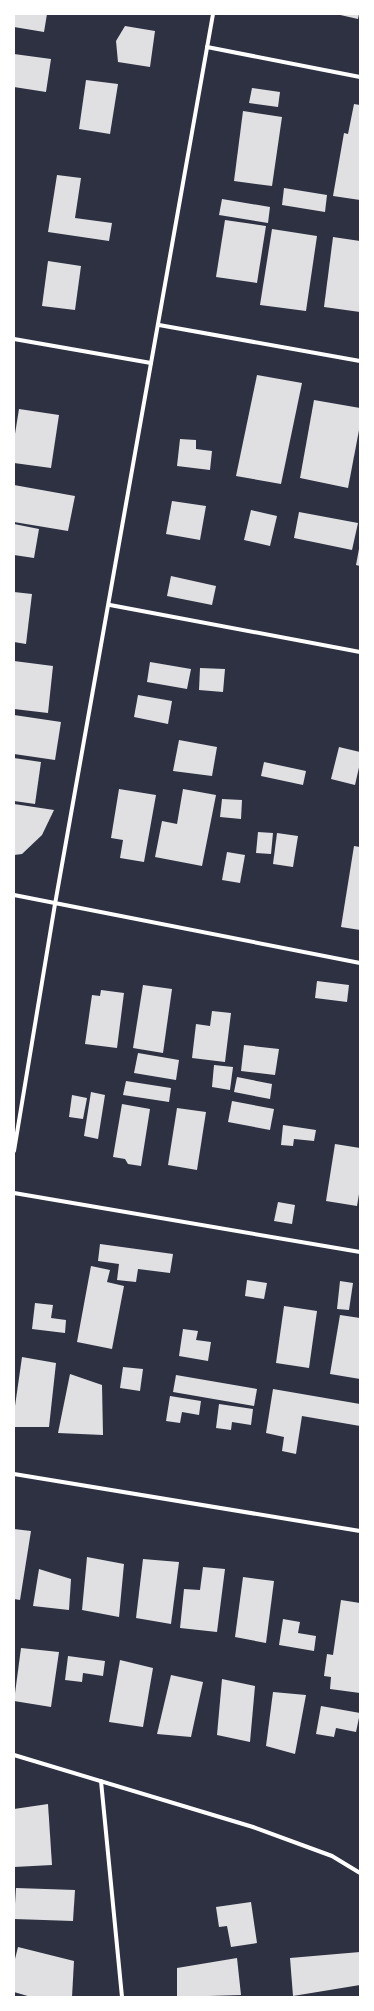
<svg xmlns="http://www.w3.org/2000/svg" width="374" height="2011" viewBox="0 0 374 2011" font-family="'Source Serif 4',serif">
	<rect width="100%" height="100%" fill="#2d3142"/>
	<g fill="#e0e0e3">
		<polygon points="14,14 47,14 44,32 14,27"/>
		<polygon points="336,14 359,14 358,19"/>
		<polygon points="125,26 155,31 150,67 118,62 116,41"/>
		<polygon points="14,54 51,59 46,92 14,87"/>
		<polygon points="86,80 118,84 110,134 79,129"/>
		<polygon points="252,88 280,92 278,107 249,103"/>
		<polygon points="354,104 360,105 360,200 333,196 344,133 348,134"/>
		<polygon points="243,111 282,117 272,186 234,181"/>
		<polygon points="57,175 81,178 75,218 112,223 109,241 48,232"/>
		<polygon points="284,188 327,195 325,212 282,205"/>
		<polygon points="222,199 270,207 268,223 219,215"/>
		<polygon points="225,220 266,226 257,283 216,277"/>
		<polygon points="272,229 317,236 306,311 260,305"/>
		<polygon points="333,237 360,241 360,312 324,307"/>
		<polygon points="48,261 81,266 75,310 42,306"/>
		<polygon points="257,375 302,383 281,484 236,476"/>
		<polygon points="314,400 360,408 360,425 348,488 300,478"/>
		<polygon points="19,409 59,415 51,468 14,463 14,440"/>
		<polygon points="180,439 196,440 196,449 212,451 210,470 177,466"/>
		<polygon points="14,485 75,496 68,531 14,522"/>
		<polygon points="172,501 206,506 200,540 166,534"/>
		<polygon points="251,510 277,516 270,546 244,540"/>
		<polygon points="299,512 358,523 352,550 294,538"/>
		<polygon points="14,524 39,529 34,558 14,555"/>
		<polygon points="359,549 360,549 360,566 356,565"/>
		<polygon points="171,576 216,586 212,605 167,596"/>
		<polygon points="14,592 32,594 26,644 14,642"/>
		<polygon points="14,661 53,666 48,713 14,709"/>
		<polygon points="150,662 191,669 187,689 147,682"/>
		<polygon points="200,668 225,669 223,692 199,690"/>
		<polygon points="138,695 172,701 168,724 134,717"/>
		<polygon points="14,715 61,722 55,760 14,754"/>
		<polygon points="179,740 217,747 212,776 173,771"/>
		<polygon points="339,747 360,752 360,763 355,785 331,779"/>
		<polygon points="14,758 41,762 35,804 14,801"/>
		<polygon points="264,762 306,771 303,785 261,776"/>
		<polygon points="119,789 156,795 144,862 120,858 123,840 111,838"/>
		<polygon points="183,789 216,795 202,866 155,857 162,821 177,824"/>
		<polygon points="222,799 242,800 241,819 220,817"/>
		<polygon points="14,804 54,810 42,835 22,854 14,855"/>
		<polygon points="258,832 273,833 271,854 256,853"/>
		<polygon points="277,833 298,836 293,867 273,864"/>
		<polygon points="354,846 360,847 360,930 341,927"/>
		<polygon points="227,852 245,855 240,883 222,880"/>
		<polygon points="317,981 349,985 347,1002 315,998"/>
		<polygon points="143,985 172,989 163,1053 133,1048"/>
		<polygon points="101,990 124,993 117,1048 85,1044 92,995 100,996"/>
		<polygon points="212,1011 231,1013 225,1062 192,1058 196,1024 210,1026"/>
		<polygon points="244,1045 279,1049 275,1075 241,1071"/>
		<polygon points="138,1053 179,1060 176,1080 134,1073"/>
		<polygon points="214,1065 233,1067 230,1090 212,1087"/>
		<polygon points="237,1077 272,1084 270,1099 234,1092"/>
		<polygon points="126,1081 171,1088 169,1102 123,1095"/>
		<polygon points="91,1092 105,1095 98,1139 84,1136"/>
		<polygon points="72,1095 87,1098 83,1119 69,1117"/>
		<polygon points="232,1101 274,1109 270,1130 228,1122"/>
		<polygon points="122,1104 150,1109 141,1166 128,1164 125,1159 113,1157"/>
		<polygon points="177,1108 206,1112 197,1170 168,1165"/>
		<polygon points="283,1125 316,1130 314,1141 294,1139 293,1146 281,1145"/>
		<polygon points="335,1144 360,1148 360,1188 357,1206 326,1201"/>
		<polygon points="278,1202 295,1205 292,1224 274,1221"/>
		<polygon points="100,1244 173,1254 170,1273 138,1269 136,1282 117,1280 119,1264 98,1261"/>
		<polygon points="91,1266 110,1270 107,1282 124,1286 112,1349 77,1342"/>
		<polygon points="247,1280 267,1283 264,1299 245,1296"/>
		<polygon points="340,1281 353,1283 349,1310 337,1309"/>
		<polygon points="35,1303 53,1305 51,1318 66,1320 65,1333 32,1329"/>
		<polygon points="284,1306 317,1311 309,1368 276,1363"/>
		<polygon points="340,1315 360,1318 360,1379 330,1374"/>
		<polygon points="183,1329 198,1331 196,1340 211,1342 208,1361 179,1356"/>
		<polygon points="22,1357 56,1363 49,1427 14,1427 14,1413"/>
		<polygon points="123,1367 143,1369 140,1391 120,1388"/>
		<polygon points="70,1374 102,1385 103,1435 58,1433"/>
		<polygon points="176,1375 257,1389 254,1406 173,1392"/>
		<polygon points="273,1389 360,1404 360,1426 302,1416 296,1454 282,1451 284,1437 266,1433"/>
		<polygon points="170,1396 201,1401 199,1415 182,1412 180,1423 166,1421"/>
		<polygon points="219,1404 253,1409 251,1425 232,1422 231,1430 216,1428"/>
		<polygon points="14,1529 31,1531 20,1600 14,1599"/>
		<polygon points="87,1557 124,1564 119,1617 82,1610"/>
		<polygon points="143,1559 179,1562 171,1624 136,1618"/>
		<polygon points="203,1567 225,1569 217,1632 180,1628 184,1589 200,1590"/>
		<polygon points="39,1569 71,1579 69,1610 33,1606"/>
		<polygon points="243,1577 274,1581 266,1643 235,1637"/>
		<polygon points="341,1600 360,1603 360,1693 330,1689 331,1677 324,1676 327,1654 333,1655"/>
		<polygon points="283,1619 300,1622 298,1633 316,1636 314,1651 279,1645"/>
		<polygon points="21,1648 59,1652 51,1707 14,1701"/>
		<polygon points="68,1656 105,1661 103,1676 83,1673 82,1682 65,1680"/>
		<polygon points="120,1660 153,1668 143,1727 109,1722"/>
		<polygon points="171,1675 203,1682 191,1737 157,1734"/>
		<polygon points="222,1679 255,1686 250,1742 217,1735"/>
		<polygon points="273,1692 306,1695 295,1754 266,1746"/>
		<polygon points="321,1706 360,1713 356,1732 336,1728 334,1737 316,1734"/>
		<polygon points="48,1804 52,1865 14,1867 14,1809"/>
		<polygon points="16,1888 75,1890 73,1921 14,1919"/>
		<polygon points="251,1902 257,1943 231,1947 227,1926 219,1927 216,1907"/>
		<polygon points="18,1947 74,1961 72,1997 31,1997 14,1992 14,1963"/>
		<polygon points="360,1952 360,1985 293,1996 290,1958"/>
		<polygon points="237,1958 241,1995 177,1997 177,1968"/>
	</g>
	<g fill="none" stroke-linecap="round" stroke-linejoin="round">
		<g stroke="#fff" stroke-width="4">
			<polyline points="207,47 360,77"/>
			<polyline points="159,325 360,361"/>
			<polyline points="14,339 151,363"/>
			<polyline points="110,605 360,652"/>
			<polyline points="14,895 360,963"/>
			<polyline points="14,1151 55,904 213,14"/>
			<polyline points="14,1193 360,1252"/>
			<polyline points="14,1474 360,1531"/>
			<polyline points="14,1755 253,1827 332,1856 360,1873"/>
			<polyline points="101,1781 122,1997"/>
		</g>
	</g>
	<rect width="374" height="2011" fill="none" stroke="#ffffff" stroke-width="30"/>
</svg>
